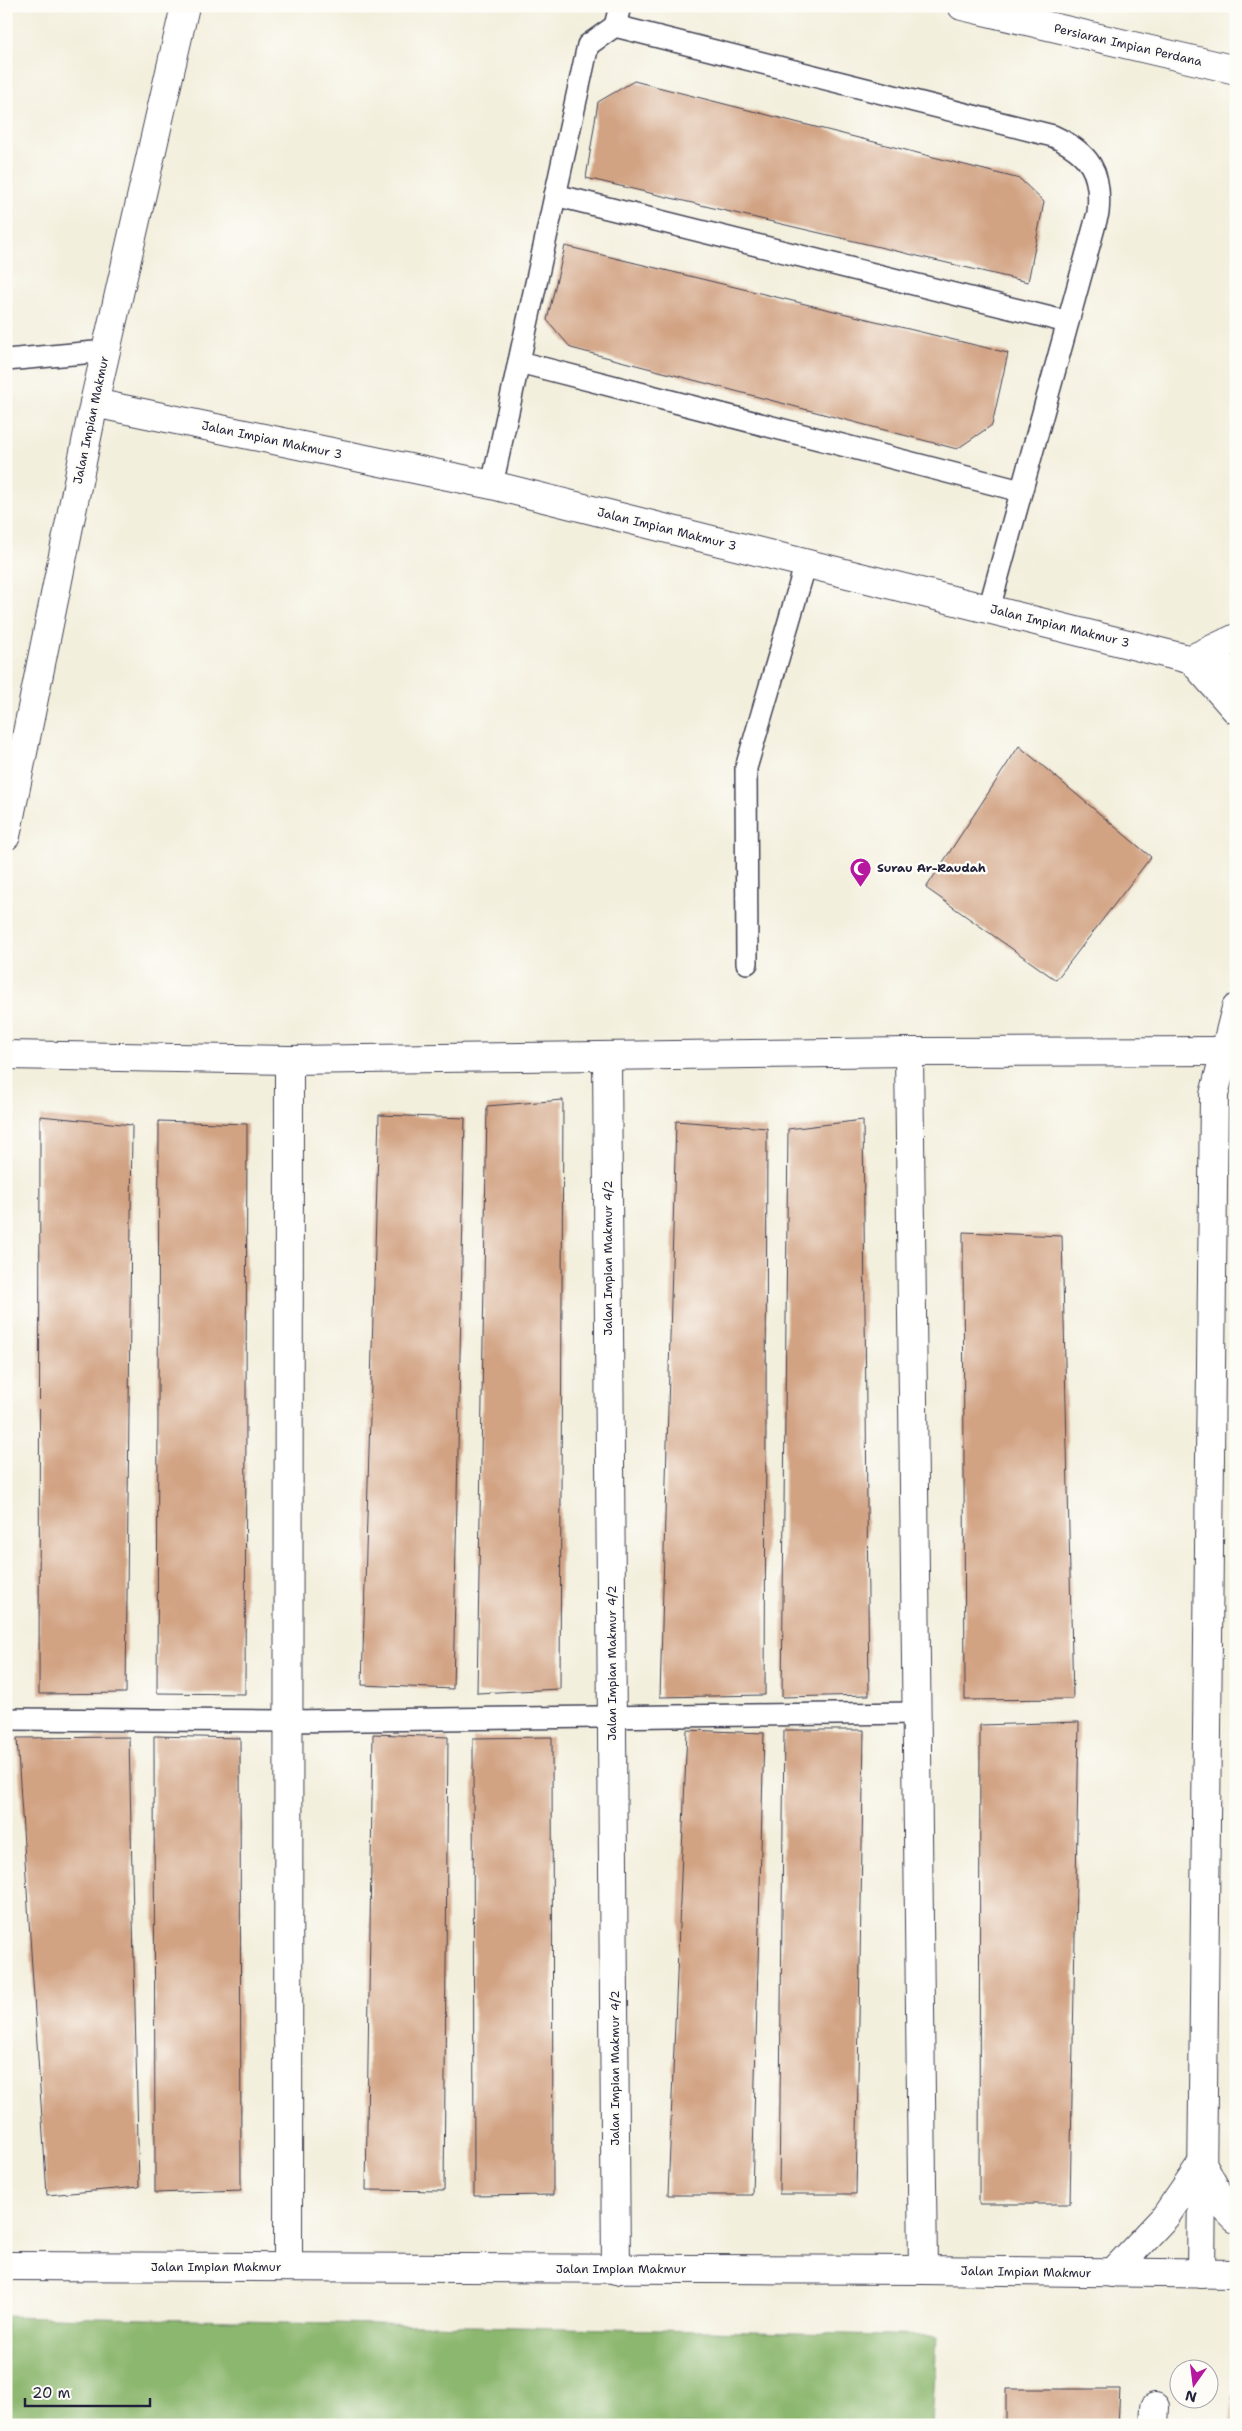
<svg xmlns="http://www.w3.org/2000/svg" width="1242" height="2431" viewBox="0 0 1242 2431" font-family="'Shantell Sans',sans-serif">
	<rect width="100%" height="100%" fill="#fdfcf7"/>
	<filter id="ink" filterUnits="userSpaceOnUse"><feTurbulence type="fractalNoise" baseFrequency=".02" numOctaves="2"/><feDisplacementMap in="SourceGraphic" scale="10" xChannelSelector="R" yChannelSelector="G"/><feConvolveMatrix kernelMatrix="1 2 1 2 8 2 1 2 1" color-interpolation-filters="sRGB"/></filter>
	<filter id="wash" filterUnits="userSpaceOnUse"><feTurbulence type="fractalNoise" baseFrequency=".0096" numOctaves="4" result="noise"/><feDisplacementMap in="SourceGraphic" scale="20" xChannelSelector="R" yChannelSelector="G"/><feGaussianBlur stdDeviation="1.12" result="paint"/><feColorMatrix in="noise" values="0 0 0 0 0 0 0 0 0 0 0 0 0 0 0 0 0 1.4 0 .05"/><feComposite in="paint" operator="in"/></filter>
	<g filter="url(#wash)">
		<rect width="100%" height="100%" fill="#f3efdd"/>
		<polygon fill="#8cb76e" stroke="#576c54" points="6,2316 937,2336 932,2425 6,2425"/>
		<g id="blocks">
			<g fill="#d2a383">
				<polygon points="634,81 1020,179 1044,202 1028,282 586,178 598,102"/>
				<polygon points="565,246 1008,353 992,425 957,449 571,348 547,320"/>
				<polygon points="1019,746 1151,857 1056,980 926,888"/>
				<polygon points="563,1100 560,1689 477,1693 487,1106"/>
				<polygon points="379,1115 465,1118 453,1689 362,1685"/>
				<polygon points="40,1116 132,1125 126,1693 39,1694"/>
				<polygon points="863,1120 869,1695 782,1697 788,1129"/>
				<polygon points="159,1121 247,1124 245,1694 157,1693"/>
				<polygon points="676,1121 767,1128 765,1695 660,1697"/>
				<polygon points="963,1232 1062,1236 1073,1699 965,1700"/>
				<polygon points="1079,1722 1070,2204 979,2204 980,1725"/>
				<polygon points="687,1730 764,1733 752,2195 668,2195"/>
				<polygon points="784,1730 864,1730 856,2194 779,2194"/>
				<polygon points="373,1734 448,1737 444,2191 366,2190"/>
				<polygon points="154,1736 240,1738 241,2190 155,2193"/>
				<polygon points="129,1737 139,2187 47,2195 17,1738"/>
				<polygon points="552,1737 553,2195 474,2196 473,1738"/>
				<polygon points="1006,2389 1120,2389 1118,2425 1006,2425"/>
				<polygon points="1232,2395 1236,2395 1236,2425 1230,2425"/>
			</g>
		</g>
	</g>
	<g filter="url(#ink)">
		<use href="#blocks" fill-opacity="0" stroke="#414153" stroke-width="1"/>
		<g fill="none" stroke-linecap="round" stroke-linejoin="round">
			<defs>
				<g id="service">
					<polyline points="615,26 620,6"/>
					<polyline points="555,195 1067,322"/>
					<polyline points="6,360 106,351"/>
					<polyline points="519,362 1021,491"/>
					<path d="M 492,485 L 588,45 L 615,26 L 1053,136 C 1090,153 1102,172 1098,213 L 989,609"/>
					<polyline points="747,963 746,768 806,563"/>
					<polyline points="6,1719 288,1721 916,1713"/>
				</g>
				<g id="minor">
					<polyline points="94,403 492,485 1236,671"/>
					<polyline points="1236,638 1191,659 1236,710"/>
					<polyline points="6,836 94,403 185,6"/>
					<polyline points="909,1052 923,2270"/>
					<polyline points="6,1055 289,1060 909,1052 1225,1051"/>
					<polyline points="607,1057 616,2270"/>
					<polyline points="6,2266 923,2270 1236,2274"/>
					<polyline points="288,2267 289,1060"/>
					<polyline points="1112,2273 1165,2217 1202,2163 1228,2211 1236,2219"/>
					<polyline points="1201,2274 1214,1095 1236,1008"/>
					<polyline points="1154,2425 1155,2407"/>
				</g>
				<polyline id="tertiary" points="962,6 1236,70"/>
			</defs>
			<use href="#service" stroke="#414153" stroke-width="24"/>
			<use href="#minor" stroke="#414153" stroke-width="30"/>
			<use href="#tertiary" stroke="#414153" stroke-width="30"/>
			<use href="#service" stroke="#fff" stroke-width="21"/>
			<use href="#minor" stroke="#fff" stroke-width="28"/>
			<use href="#tertiary" stroke="#fff" stroke-width="28"/>
		</g>
	</g>
	<defs>
		<symbol id="mosque-pin" viewBox="-11 -11 22 30"><path d="M0 17L-7.5 6A9.5 9.5 0 1 1 7.5 6Z" fill="#b5179e" stroke="#fdfcf7"/><path d="M3.5-4.9A6 6 0 1 0 3.5 4.9A5 5 0 1 1 3.5-4.9Z" fill="#fff"/></symbol>
	</defs>
	<g fill-rule="evenodd">
		<use href="#mosque-pin" x="848" y="856" width="25" height="34"/>
	</g>
	<g text-anchor="middle" dominant-baseline="central" stroke-width="5" stroke-linejoin="round" paint-order="stroke">
		<g font-size="12" fill="#22223b" stroke="#fdfcf7">
			<text transform="translate(1128 45) rotate(13)">Persiaran Impian Perdana</text>
			<text transform="translate(91 420) rotate(-78)">Jalan Impian Makmur</text>
			<text transform="translate(272 440) rotate(12)">Jalan Impian Makmur 3</text>
			<text transform="translate(667 529) rotate(14)">Jalan Impian Makmur 3</text>
			<text transform="translate(1060 626) rotate(14)">Jalan Impian Makmur 3</text>
			<text transform="translate(608 1258) rotate(-90)">Jalan Impian Makmur 4/2</text>
			<text transform="translate(612 1663) rotate(-90)">Jalan Impian Makmur 4/2</text>
			<text transform="translate(615 2068) rotate(-90)">Jalan Impian Makmur 4/2</text>
			<text x="216" y="2267">Jalan Impian Makmur</text>
			<text x="621" y="2269">Jalan Impian Makmur</text>
			<text transform="translate(1026 2272) rotate(1)">Jalan Impian Makmur</text>
		</g>
		<g font-size="12" font-weight="bold" fill="#22223b" stroke="#fdfcf7" text-anchor="start">
			<text x="877" y="868">Surau Ar-Raudah</text>
		</g>
	</g>
	<rect width="1242" height="2431" fill="none" stroke="#fdfcf7" stroke-width="25"/>
	<g transform="translate(1194 2384) rotate(194)"><circle r="24" fill="#fdfcf7" stroke="#a5a5ac"/>
	<path d="M0-4L9 19L0 12L-9 19Z" fill="#b5179e"/>
	<text y="-8" font-size="14" font-weight="bold" text-anchor="middle" fill="#22223b">N</text>
	</g>
	<path d="M25 2398v8h125v-8" fill="none" stroke="#22223b" stroke-width="2.5"/>
	<text x="32" y="2398" font-size="15" fill="#22223b" stroke="#fdfcf7" stroke-width="4" paint-order="stroke">20 m</text>
</svg>
